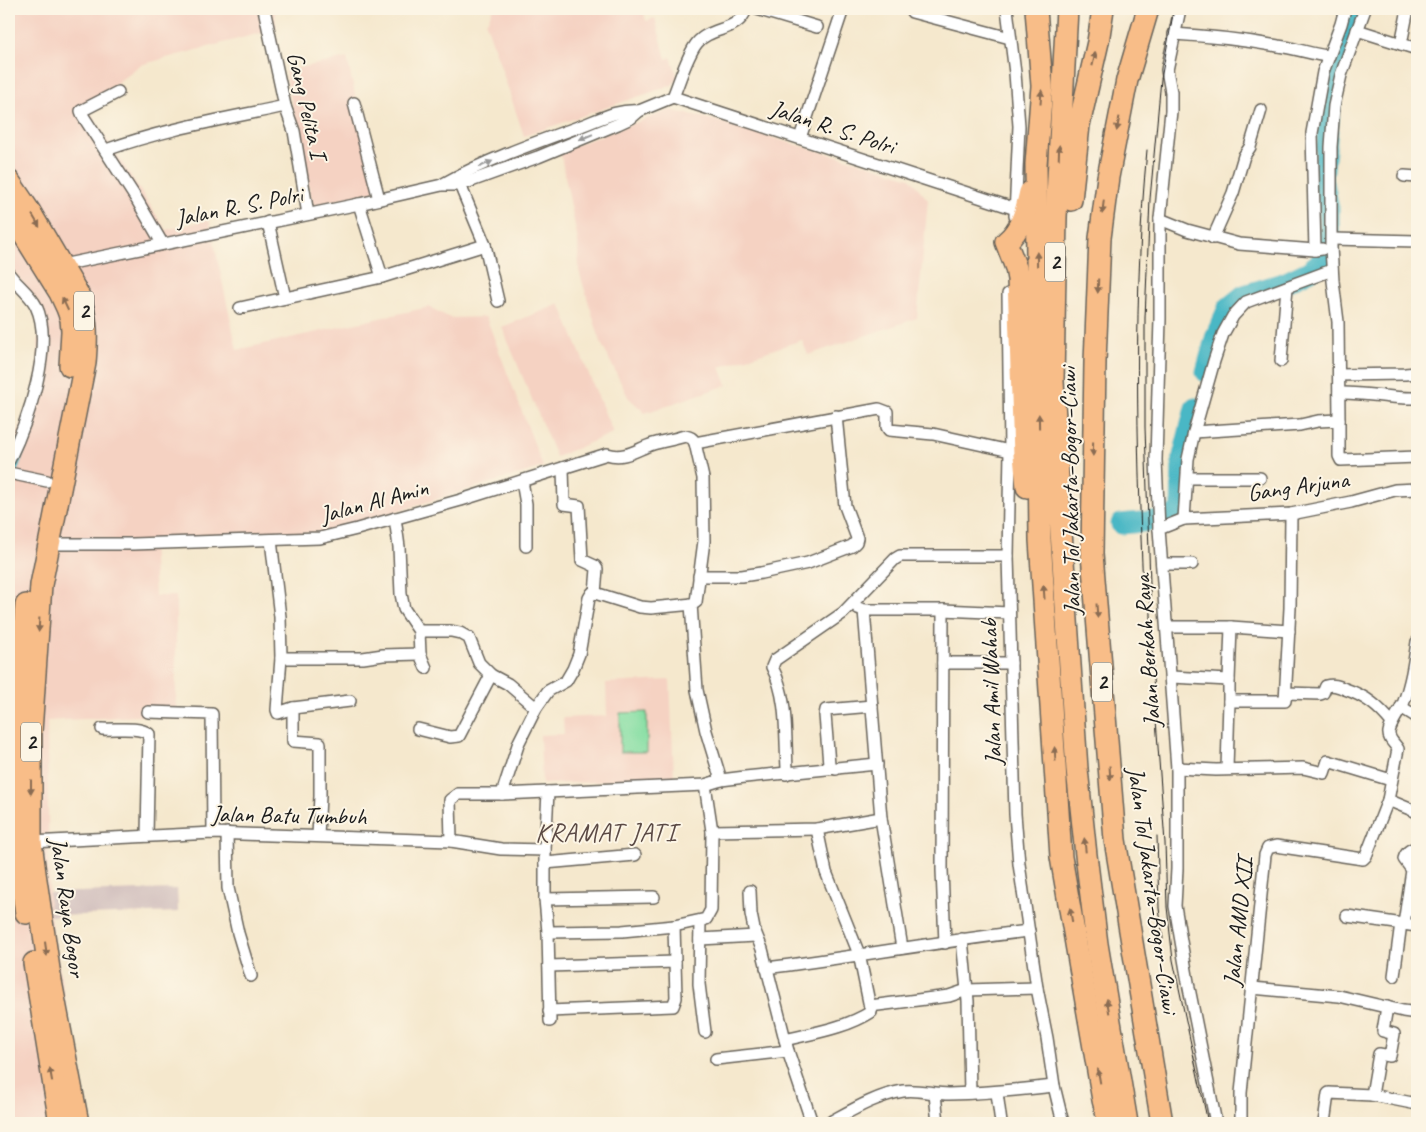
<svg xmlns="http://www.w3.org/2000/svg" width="1426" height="1132" viewBox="0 0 1426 1132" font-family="Caveat,sans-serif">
	<rect width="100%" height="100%" fill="#fcf5e5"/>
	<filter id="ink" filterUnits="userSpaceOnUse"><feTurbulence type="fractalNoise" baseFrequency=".02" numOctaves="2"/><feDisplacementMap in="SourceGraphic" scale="10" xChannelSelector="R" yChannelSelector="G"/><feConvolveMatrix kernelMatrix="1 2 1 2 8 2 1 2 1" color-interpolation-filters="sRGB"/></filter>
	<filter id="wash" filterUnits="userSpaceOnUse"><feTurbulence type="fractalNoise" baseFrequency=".0096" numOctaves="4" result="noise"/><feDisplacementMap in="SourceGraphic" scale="20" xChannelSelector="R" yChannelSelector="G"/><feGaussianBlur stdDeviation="1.12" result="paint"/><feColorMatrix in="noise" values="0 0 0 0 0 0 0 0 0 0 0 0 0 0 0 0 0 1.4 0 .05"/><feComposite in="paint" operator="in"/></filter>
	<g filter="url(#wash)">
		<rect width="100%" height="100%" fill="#f5e8cd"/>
		<g fill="#f5d2c2">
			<polygon points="9,9 275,9 276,29 140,65 86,107 166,230 209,220 237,350 429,307 450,318 486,317 543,467 329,532 152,542 155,596 176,596 176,714 47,721 49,893 177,889 178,912 50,916 87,1123 9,1123 9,456 37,384 40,304 9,266"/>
			<polygon points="493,9 643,9 646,21 655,18 666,59 671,57 678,78 672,85 524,136 486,23"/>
			<polygon points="347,58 376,191 313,206 285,71"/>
			<polygon points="670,110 714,120 787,142 870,165 910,178 928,200 917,318 808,355 802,340 720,367 727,385 645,413 628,397 601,343 579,271 578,241 560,151"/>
			<polygon points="560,304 613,433 556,457 502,327"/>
			<polygon points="670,680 674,779 542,784 540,735 564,734 563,718 607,716 606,683"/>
		</g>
		<polygon fill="#d1bfbd" points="177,889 178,912 50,916 49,893"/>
		<polygon fill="#85dea3" stroke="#507d60" points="647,712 647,752 620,752 620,713"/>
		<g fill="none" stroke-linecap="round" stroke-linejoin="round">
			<polyline stroke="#4ab7c5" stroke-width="12" points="9,477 21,444"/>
			<g stroke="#4ab7c5" stroke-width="21">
				<polyline points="1206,372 1216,335 1228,308 1244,295 1286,282 1309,271 1325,258 1330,241 1329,208 1323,178 1332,91 1352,9"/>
				<polyline points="1121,524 1162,520 1181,512 1182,460 1195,408"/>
			</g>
		</g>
	</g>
	<g filter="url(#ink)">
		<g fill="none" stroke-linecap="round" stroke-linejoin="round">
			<defs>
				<g id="street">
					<polyline points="264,9 285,106 294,131 308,214"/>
					<polyline points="757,9 817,27"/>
					<polyline points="1007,9 1015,73 1019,126 1015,216"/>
					<polyline points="912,12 1010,38"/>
					<polyline points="1357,30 1417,49"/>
					<path d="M 1174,34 C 1209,36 1244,40 1278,46 C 1295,48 1311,54 1327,56"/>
					<polyline points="1401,44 1408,9"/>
					<polyline points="118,92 81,111 83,116 137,200 162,243"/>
					<path d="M 673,97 C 679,83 687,55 697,43 C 711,26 739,32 746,9"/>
					<polyline points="354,103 379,199"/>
					<polyline points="800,138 843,9"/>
					<path d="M 106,150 C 164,129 225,119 285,106"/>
					<polyline points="1404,176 1417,177"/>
					<polyline points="458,180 485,245 498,301"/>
					<path d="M 443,184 C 486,160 534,143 581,126 C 600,119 618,109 639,111"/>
					<polyline points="1160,219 1187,230 1239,244 1315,250 1322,249"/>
					<polyline points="268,222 285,298"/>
					<polyline points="1213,238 1233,193 1244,156 1250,147 1261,110"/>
					<polyline points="1332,239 1417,241"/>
					<polyline points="1315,250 1312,133 1323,72 1341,24 1345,9"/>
					<polyline points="58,267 62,265 359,204 442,185 460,185 538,157 618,124 631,118 639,111 673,97 1016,209"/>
					<path d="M 9,274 C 17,285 30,294 36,306 C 55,346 27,423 9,460"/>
					<polyline points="382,277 485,245"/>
					<polyline points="1008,294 1010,451 1008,556 1015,814 1019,864 1037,988 1047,1038 1054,1086 1063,1123"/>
					<polyline points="240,308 382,277 359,204"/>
					<polyline points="1281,361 1287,287"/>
					<polyline points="1339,375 1405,374 1417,373"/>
					<path d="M 1339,393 C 1365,392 1391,399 1417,398"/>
					<polyline points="1339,420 1338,322 1333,281 1331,247 1331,147 1334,106 1341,75 1365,9"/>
					<polyline points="1194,432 1300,425 1318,421 1339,420 1339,456 1341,460 1417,457"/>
					<polyline points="695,443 879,409 887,412 887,427 889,430 933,434 1010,451"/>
					<polyline points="563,468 564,504 579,506 582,560 595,566 597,569 595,593"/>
					<polyline points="9,473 47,481"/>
					<polyline points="1188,478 1260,478"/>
					<polyline points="522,481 526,504 526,546"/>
					<polyline points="395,518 399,547 401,594 404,609 419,631 451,631 460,633 469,638 479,663 491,675 508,684 536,708"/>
					<polyline points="1184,519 1188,459 1194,432 1214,361 1223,334 1233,316 1246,302 1332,270"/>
					<polyline points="1159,529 1156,460 1160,319 1160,219 1171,111 1171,92 1167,70 1180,9"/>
					<polyline points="271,540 280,617 281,658 363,658 383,655 420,654"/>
					<path d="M 50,544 L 133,544 L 320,538 L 357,529 L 461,500 L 607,454 C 625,460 637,449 653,444 C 664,441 675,439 685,436 C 690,437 693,438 695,443 L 703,478 L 704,541 L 696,602 L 693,604 L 651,608 L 640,607 L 595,593 L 592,593 L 589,598 L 579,654 L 573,669 L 566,681 L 548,691 L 536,708 L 519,742 L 502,794"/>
					<polyline points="1162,564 1192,564"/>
					<polyline points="699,576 742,576 761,573 808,563 852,546 856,542 857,538 845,506 836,416"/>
					<polyline points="691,604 697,690 706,731 721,780"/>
					<polyline points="858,608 864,610 943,610 1009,613"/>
					<polyline points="864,610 881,818 902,948"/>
					<polyline points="943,610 942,870 945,943"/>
					<polyline points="1167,627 1231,627 1289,631"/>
					<polyline points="419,631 420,654 426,668"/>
					<polyline points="281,658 277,710 278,713 293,708 350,701"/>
					<polyline points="943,663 1011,663"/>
					<polyline points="1171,677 1229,680 1229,701 1285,701 1290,608 1291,514"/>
					<polyline points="1229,680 1231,627"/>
					<path d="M 1286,693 L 1320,694 L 1323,693 L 1326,686 C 1333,684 1338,686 1345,689 C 1366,696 1379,707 1392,723"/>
					<polyline points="1401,707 1417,717"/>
					<polyline points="293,708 293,741 320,743 320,796 318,836"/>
					<polyline points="148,712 212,714 213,833"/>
					<path d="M 102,729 C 116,730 138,726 149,734 L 147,836"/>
					<polyline points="418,729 450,737 459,736 491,675"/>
					<polyline points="1177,768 1216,770 1303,768 1324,773 1328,761 1391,780"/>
					<polyline points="836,769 830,767 829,764 825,715 826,710 872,706"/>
					<polyline points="1227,769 1229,701"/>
					<path d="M 786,774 L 787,768 C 785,735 788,697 772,667 L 775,660 L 843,613 L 895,559 L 900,556 L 1008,556"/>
					<polyline points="548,792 545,850 545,899 548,932 550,1021"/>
					<polyline points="1388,800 1417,812"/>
					<polyline points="712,831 817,829 881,818"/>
					<polyline points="227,833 228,888 238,933 251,976"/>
					<polyline points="451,841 450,800 458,794 502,794 705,785 721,780 745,777 877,764"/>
					<polyline points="31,842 213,833 451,841 501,849 545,850"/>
					<polyline points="545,863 635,855"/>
					<polyline points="750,891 751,914 754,929 762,949 788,1051 812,1123"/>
					<polyline points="545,899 654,897"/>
					<polyline points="1347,916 1417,926"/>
					<polyline points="700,921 699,984 705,1032"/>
					<path d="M 1404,924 L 1412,870 L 1404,859 C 1406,852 1410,849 1417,848"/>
					<polyline points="674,926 675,962"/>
					<polyline points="548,932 622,931 674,926 706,919 711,910 712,831 705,785"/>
					<polyline points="700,939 756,936"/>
					<polyline points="962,939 968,1001 970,1093"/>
					<polyline points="549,966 675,962 676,998 673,1006 549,1011"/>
					<path d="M 766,968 C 854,957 941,941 1029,931"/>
					<polyline points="1394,976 1401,923"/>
					<polyline points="1252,988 1339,996 1403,1011 1417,1013"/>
					<polyline points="870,1006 949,996 967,990 1037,988"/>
					<path d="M 785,1040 C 813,1033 846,1028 871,1012 L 859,954 L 826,872 L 817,829"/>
					<polyline points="716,1059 788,1051"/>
					<polyline points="997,1093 1001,1123"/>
					<polyline points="935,1094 938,1123"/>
					<polyline points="1372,1095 1379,1054 1390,1056 1394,1034 1383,1031 1387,1007"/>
					<path d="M 832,1121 C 854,1109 878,1095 903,1091 C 917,1089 934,1094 949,1094 C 984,1093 1019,1090 1054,1086"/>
					<polyline points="1216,1123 1189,988 1175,906 1177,869 1177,768 1159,529 1184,519 1291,514 1351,502 1395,490 1417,489"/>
					<path d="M 1241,1123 L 1241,1093 L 1265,855 L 1268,848 L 1276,846 L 1363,859 L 1366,856 L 1388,800 L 1398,749 C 1395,744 1388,739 1389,732 C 1391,722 1399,713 1403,704 C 1411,684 1414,663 1417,642"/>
					<polyline points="1324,1123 1328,1094 1329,1093 1372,1095 1417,1104"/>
				</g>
				<g id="highway">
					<polyline points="1036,9 1042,86 1036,164 1040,540 1061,857 1103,1100 1109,1123"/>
					<polyline points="1067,9 1056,217 1053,381 1060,516 1077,769 1086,855 1097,944 1127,1123"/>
					<polyline points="1148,9 1127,80 1108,177 1100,238 1095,362 1092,554 1115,840 1162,1123"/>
					<path d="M 9,181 L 30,212 L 78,294 C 88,316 87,339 85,363 L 41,585 L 31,732 L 31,842 L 35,873 L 50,976 L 78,1123"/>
					<polyline points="1071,200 1079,125 1098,42 1103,9"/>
					<polyline points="9,211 60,293 67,308 71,319 72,331 70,366"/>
					<path d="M 1027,487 L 1024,455 L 1018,279 L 1016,268 L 1006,242 C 1021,230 1026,211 1030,192"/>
					<polyline points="26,605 16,734 15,836 26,913"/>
					<polyline points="34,963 60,1123"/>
				</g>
			</defs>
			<use href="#street" stroke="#68635a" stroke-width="14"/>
			<use href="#highway" stroke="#68635a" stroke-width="24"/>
			<use href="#street" stroke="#fff" stroke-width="11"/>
			<use href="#highway" stroke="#f8bd88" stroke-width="21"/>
			<g stroke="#1c1c1c" stroke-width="1">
				<polyline points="1174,9 1161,79 1150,199 1145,318 1145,427 1153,678 1165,843 1167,907 1173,960 1208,1123"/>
				<path d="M 1143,589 C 1137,443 1133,296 1147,150"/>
				<polyline points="1157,836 1159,908 1163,939"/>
			</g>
		</g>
		<defs><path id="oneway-solid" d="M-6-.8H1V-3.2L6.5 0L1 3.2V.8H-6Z" transform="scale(1.25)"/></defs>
		<g fill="#8a6c52">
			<use href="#oneway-solid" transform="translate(1094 59) rotate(-77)"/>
			<use href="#oneway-solid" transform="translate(1041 97) rotate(-86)"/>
			<use href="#oneway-solid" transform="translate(1118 124) rotate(101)"/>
			<use href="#oneway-solid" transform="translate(1059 152) rotate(-88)"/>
			<use href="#oneway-solid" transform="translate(1103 207) rotate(97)"/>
			<use href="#oneway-solid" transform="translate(36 221) rotate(59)"/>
			<use href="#oneway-solid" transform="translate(1037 259) rotate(-91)"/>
			<use href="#oneway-solid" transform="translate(1098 286) rotate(92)"/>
			<use href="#oneway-solid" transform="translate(65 304) rotate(-115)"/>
			<use href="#oneway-solid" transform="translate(1039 421) rotate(-91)"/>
			<use href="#oneway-solid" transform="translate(1093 449) rotate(91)"/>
			<use href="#oneway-solid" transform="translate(1044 592) rotate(-94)"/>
			<use href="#oneway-solid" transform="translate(1097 611) rotate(86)"/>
			<use href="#oneway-solid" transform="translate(39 625) rotate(93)"/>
			<use href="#oneway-solid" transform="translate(1055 754) rotate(-94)"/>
			<use href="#oneway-solid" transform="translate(1110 773) rotate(86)"/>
			<use href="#oneway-solid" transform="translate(31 787) rotate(90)"/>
			<use href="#oneway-solid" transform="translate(1085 845) rotate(-96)"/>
			<use href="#oneway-solid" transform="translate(1071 915) rotate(-100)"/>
			<use href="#oneway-solid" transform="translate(46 949) rotate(82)"/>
			<use href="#oneway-solid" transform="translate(1108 1006) rotate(-100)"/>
			<use href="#oneway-solid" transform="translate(51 1075) rotate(-100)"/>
			<use href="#oneway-solid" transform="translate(1099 1076) rotate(-100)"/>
		</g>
		<g fill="#999">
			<use href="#oneway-solid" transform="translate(586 137) rotate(158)"/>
			<use href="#oneway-solid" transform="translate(486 164) rotate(-24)"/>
		</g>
	</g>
	<g text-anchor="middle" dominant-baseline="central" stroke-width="4" stroke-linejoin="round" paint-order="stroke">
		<g fill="#fcf5e5" stroke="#5f5d58" stroke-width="1">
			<rect x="1045" y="242.5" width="20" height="39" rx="4"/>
			<rect x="74" y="291.5" width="20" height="39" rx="4"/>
			<rect x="1092" y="662.5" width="20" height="39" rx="4"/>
			<rect x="21" y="722.5" width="20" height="39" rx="4"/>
		</g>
		<g font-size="22" font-weight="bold" fill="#1c1c1c">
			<text x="1055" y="262">2</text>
			<text x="84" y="311">2</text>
			<text x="1102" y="682">2</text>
			<text x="31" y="742">2</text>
		</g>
		<g font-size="24" fill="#1c1c1c" stroke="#fcf5e5">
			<text transform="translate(307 105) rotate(77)">Gang Pelita I</text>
			<text transform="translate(833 127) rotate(18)">Jalan R. S. Polri</text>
			<text transform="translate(239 206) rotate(-11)">Jalan R. S. Polri</text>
			<text transform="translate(1298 486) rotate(-8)">Gang Arjuna</text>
			<text transform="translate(1070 491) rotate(-91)">Jalan Tol Jakarta–Bogor–Ciawi</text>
			<text transform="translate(374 501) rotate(-15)">Jalan Al Amin</text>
			<text transform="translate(1147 651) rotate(-94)">Jalan Berkah Raya</text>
			<text transform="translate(991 692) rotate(-92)">Jalan Amil Wahab</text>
			<text transform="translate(289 815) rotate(1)">Jalan Batu Tumbuh</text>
			<text transform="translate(1153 890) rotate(82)">Jalan Tol Jakarta–Bogor–Ciawi</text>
			<text transform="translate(68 907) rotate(82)">Jalan Raya Bogor</text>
			<text transform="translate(1238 922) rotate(-84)">Jalan AMD XII</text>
		</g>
		<g font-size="26" letter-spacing="1" fill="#5b4a45" stroke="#fcf5e5">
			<text x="606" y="832">KRAMAT JATI</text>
		</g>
	</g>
	<rect width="1426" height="1132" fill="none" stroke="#fcf5e5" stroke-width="30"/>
</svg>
